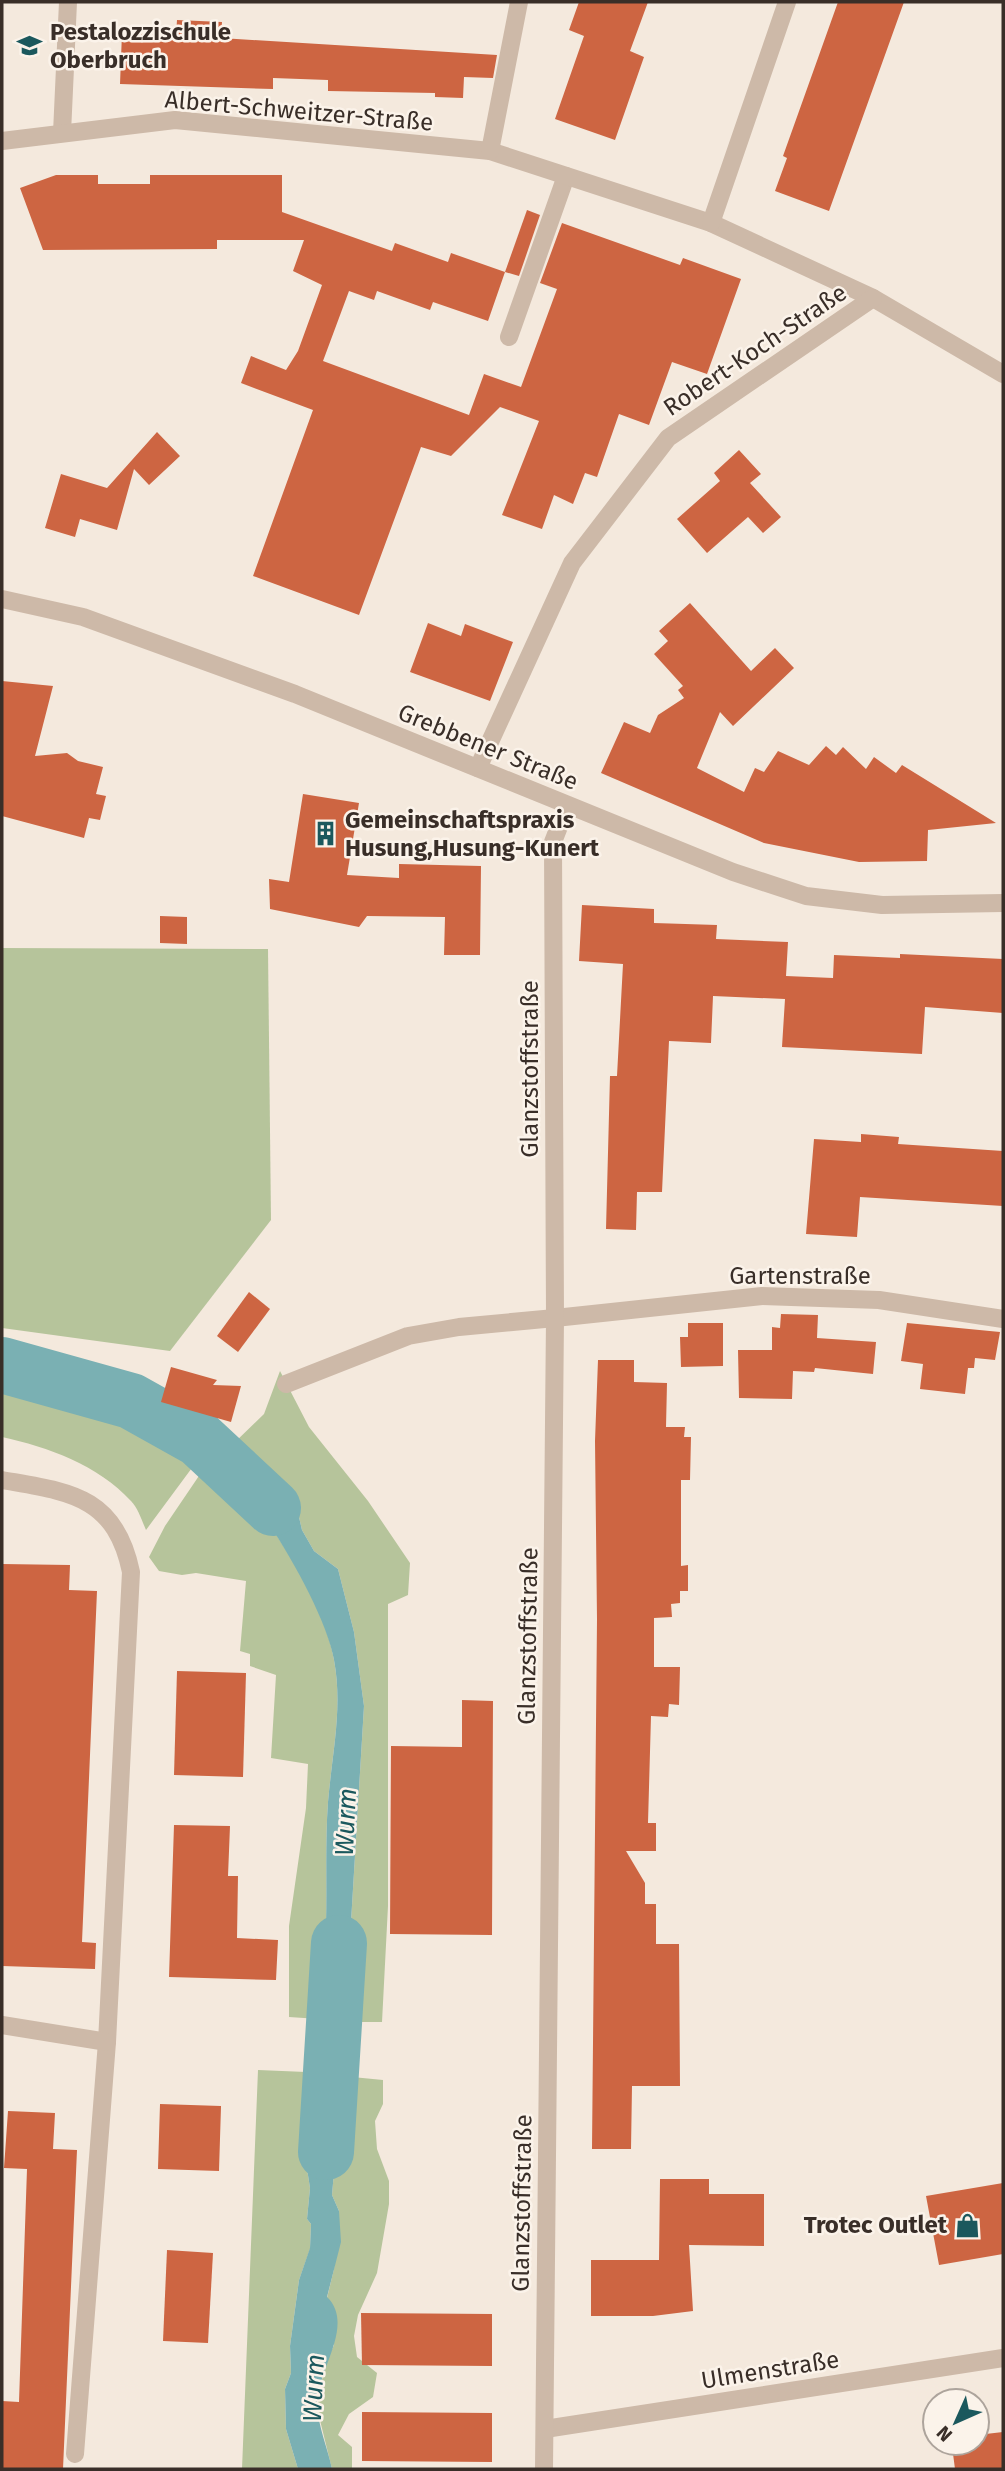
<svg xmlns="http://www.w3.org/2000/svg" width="1005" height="2471" viewBox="0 0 1005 2471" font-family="'Fira Sans',sans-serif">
	<rect width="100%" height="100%" fill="#f4e9dd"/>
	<g fill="#b6c49b">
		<polygon points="2,948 268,949 271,1220 170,1351 2,1328"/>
		<polygon points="280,1371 309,1427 368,1501 410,1563 408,1595 388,1604 388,1906 382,2022 345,2022 364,1706 354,1632 338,1569 314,1551 302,1530 299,1517 277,1487 232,1445 264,1414"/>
		<path d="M 2,1380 L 67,1396 L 140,1425 L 200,1457 L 146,1530 C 142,1521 138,1508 131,1501 C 98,1465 48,1447 2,1437 Z"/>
		<path d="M 207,1464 C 225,1476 242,1488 255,1505 C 284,1542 327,1614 334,1660 C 343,1708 332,1754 328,1802 C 325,1843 327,1884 326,1924 C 325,1956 321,1988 319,2019 L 289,2017 L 289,1926 L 306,1808 L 308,1764 L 271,1758 L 276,1675 L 250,1666 L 250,1654 L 240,1651 L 246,1581 L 196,1573 L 182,1575 L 159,1571 L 149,1557 L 165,1526 Z"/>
		<polygon points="258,2070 306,2072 312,2137 305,2156 310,2188 307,2219 311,2224 310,2249 299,2280 290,2346 291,2373 285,2389 286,2429 298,2469 242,2469"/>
		<polygon points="342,2076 383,2080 383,2104 375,2121 377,2149 389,2181 389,2204 377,2273 358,2315 354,2336 357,2357 377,2373 373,2397 349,2414 338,2435 352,2447 352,2469 332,2469 317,2408 325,2364 334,2345 327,2298 334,2269 339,2211 332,2195 334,2172 337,2160 349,2142 350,2118 336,2093"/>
	</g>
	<g fill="#7ab0b3">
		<path d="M 2,1350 C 79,1368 155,1399 225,1437 L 200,1457 C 136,1423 73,1395 2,1380 Z"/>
		<path d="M 232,1445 L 277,1487 L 299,1517 L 302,1530 L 314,1551 L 338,1569 L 354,1632 L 364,1706 L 345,2022 L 319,2019 C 321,1988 325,1956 326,1924 C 327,1884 325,1843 328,1802 C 332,1754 343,1708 334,1660 C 327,1618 282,1539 255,1505 C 242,1488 225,1476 207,1464 Z"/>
		<path d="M 306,2072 L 342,2076 L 336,2093 L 350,2118 L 349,2142 L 337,2160 L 334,2172 L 332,2195 L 339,2211 L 341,2242 L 327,2297 C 356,2325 316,2372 317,2405 C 318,2426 328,2449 332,2469 L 298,2469 L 286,2429 L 285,2389 L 291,2373 L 290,2346 L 299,2280 L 310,2248 L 311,2224 L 307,2219 L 310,2188 L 305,2156 L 312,2137 Z"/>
	</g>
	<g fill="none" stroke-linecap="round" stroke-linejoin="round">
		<g stroke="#7ab0b3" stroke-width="56">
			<polyline points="2,1365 131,1401 199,1439 273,1508"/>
			<polyline points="326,2152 339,1943"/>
		</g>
	</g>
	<g fill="#cd6542">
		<polygon points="579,2 648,2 630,51 644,57 615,140 555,119 584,36 569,30"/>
		<polygon points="838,2 904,2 829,211 775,191 787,158 783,156"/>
		<polygon points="177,20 222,22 221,38 497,55 493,78 464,77 463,98 435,97 435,93 328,91 328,80 273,78 273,89 120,84 122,33 176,35"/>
		<polygon points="56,175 98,175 98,184 150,184 150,175 282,175 282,212 392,251 395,243 448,262 451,253 505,272 488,321 433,302 430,310 377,291 374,300 349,291 323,361 469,415 484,374 521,387 557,289 540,283 562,223 680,265 683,258 741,279 707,374 672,362 649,425 619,414 597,477 585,473 573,504 554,495 542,529 502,515 539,421 500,407 451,456 421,447 359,615 253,576 313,410 241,383 251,356 286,370 298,351 322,285 293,271 304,240 217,240 217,249 43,250 20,188"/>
		<polygon points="527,210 540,215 519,276 505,272"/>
		<polygon points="157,432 180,456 149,485 134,469 117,530 80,519 75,537 45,528 61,474 107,488"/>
		<polygon points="739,450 761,474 750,483 781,517 763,533 748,517 707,553 677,519 720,481 714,473"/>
		<polygon points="690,603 751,671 775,648 794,668 733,726 720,712 697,768 744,792 755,768 764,772 778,751 809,765 826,746 836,755 843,747 866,769 874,757 896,773 902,765 996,823 928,830 927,861 859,862 764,843 601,773 624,722 650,733 658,715 684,698 678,690 683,686 654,654 668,641 659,631"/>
		<polygon points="428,623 461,636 465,624 513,642 490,701 410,672"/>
		<polygon points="2,681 53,686 35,756 67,753 78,761 103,767 96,794 106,796 100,820 89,818 84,838 2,816"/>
		<polygon points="303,794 359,803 347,875 399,878 399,864 481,866 480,955 444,955 445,917 367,916 359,927 270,909 269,879 289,882"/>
		<polygon points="582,905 654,909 654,923 717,925 716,939 788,942 786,976 833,978 834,955 900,958 900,954 1003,959 1003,1013 925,1007 922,1054 782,1047 785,999 713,996 711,1043 669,1041 662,1192 637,1192 636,1230 606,1229 610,1076 617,1076 623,964 579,961"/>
		<polygon points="160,916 187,917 187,944 160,943"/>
		<polygon points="861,1134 899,1137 898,1144 1003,1151 1003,1206 860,1197 857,1237 806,1234 814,1139 861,1142"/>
		<polygon points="249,1292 270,1309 238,1352 217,1336"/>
		<polygon points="781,1314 818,1315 817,1338 876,1342 873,1374 815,1368 814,1372 793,1371 792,1399 739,1398 738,1350 772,1350 772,1327 780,1328"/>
		<polygon points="688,1323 723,1323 723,1366 681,1367 680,1337 688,1337"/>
		<polygon points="907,1323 1000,1332 995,1360 975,1358 974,1368 968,1368 965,1394 920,1389 923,1364 901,1361"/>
		<polygon points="598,1360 634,1360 634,1382 667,1383 666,1427 685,1427 684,1437 691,1437 690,1480 681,1480 681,1566 688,1565 688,1591 680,1591 680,1603 671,1604 672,1617 654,1618 654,1667 680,1667 679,1705 669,1704 668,1717 651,1716 648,1823 656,1823 656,1851 626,1851 645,1883 645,1904 656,1904 656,1944 679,1944 680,2086 632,2086 631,2149 592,2149 597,1619 595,1441"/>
		<polygon points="171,1367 217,1380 213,1385 241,1386 231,1422 161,1402"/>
		<polygon points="2,1564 70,1565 69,1590 97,1591 82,1942 96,1943 95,1969 2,1966"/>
		<polygon points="177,1671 246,1673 243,1777 174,1775"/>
		<polygon points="462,1700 493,1701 492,1935 390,1934 391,1746 462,1747"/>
		<polygon points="174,1825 230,1826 228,1876 238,1876 237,1938 278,1940 276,1980 169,1977"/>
		<polygon points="160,2104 221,2106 219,2171 158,2169"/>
		<polygon points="8,2111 55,2113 53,2149 77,2150 63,2469 2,2469 2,2401 19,2402 27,2169 4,2168"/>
		<polygon points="660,2179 709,2179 709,2194 764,2194 764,2246 689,2245 693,2311 653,2316 591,2316 591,2260 659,2260"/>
		<polygon points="1003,2183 1003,2254 939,2265 926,2196"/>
		<polygon points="167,2250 213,2253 208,2343 163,2341"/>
		<polygon points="361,2313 492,2314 492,2366 362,2365"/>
		<polygon points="362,2412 492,2413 492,2462 362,2461"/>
		<polygon points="1003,2432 1003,2469 955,2469 952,2446 977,2443 977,2435"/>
	</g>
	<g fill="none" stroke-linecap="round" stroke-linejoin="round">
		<g stroke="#cdb9a8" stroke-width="18">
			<polyline points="509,337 566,176"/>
			<polyline points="286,1384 408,1336 459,1327 555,1318"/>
			<path d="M 2,1480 C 69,1492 115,1495 131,1572 L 107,2042 L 75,2454"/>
			<polyline points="2,2025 107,2042"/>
		</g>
		<g stroke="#cdb9a8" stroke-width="18">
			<polyline points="62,133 68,2"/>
			<polyline points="2,141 175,120 490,151 711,223 873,298 1003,374"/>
			<polyline points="490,151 519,2"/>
			<polyline points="711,223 787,2"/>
			<polyline points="478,768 572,563 668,438 873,298"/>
			<polyline points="555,1318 762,1296 879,1300 1003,1319"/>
			<polyline points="545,2429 1003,2358"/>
			<polyline points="544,2469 555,1318 553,842 567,806"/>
		</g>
		<polyline stroke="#cdb9a8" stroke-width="18" points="2,599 83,617 295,694 733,872 806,896 882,905 1003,903"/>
	</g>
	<defs>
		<symbol id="school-bare" viewBox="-9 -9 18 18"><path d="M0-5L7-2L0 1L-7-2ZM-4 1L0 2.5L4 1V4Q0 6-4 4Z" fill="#1b585d" stroke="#fbf3ea" stroke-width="2.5" paint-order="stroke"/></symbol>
		<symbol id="building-bare" viewBox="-9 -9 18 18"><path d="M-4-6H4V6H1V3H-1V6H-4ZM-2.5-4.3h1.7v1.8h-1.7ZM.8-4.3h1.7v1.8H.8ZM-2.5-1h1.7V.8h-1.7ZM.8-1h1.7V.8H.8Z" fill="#1b585d" stroke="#fbf3ea" stroke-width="2.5" paint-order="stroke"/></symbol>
		<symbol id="shop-bare" viewBox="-9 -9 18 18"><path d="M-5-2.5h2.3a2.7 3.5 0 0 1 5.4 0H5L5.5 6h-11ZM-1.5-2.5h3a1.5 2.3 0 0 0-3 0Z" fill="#1b585d" stroke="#fbf3ea" stroke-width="2.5" paint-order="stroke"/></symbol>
	</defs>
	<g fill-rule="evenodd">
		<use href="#school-bare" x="12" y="28" width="35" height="35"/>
		<use href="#building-bare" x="308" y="816" width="35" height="35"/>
		<use href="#shop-bare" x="950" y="2208" width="35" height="35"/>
	</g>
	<g text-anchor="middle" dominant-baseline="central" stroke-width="5" stroke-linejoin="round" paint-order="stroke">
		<g font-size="24" font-weight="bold" fill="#392e28" stroke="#fbf3ea" text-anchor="start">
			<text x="50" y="32">Pestalozzischule<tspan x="50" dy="28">Oberbruch</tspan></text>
			<text x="345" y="820">Gemeinschaftspraxis<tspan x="345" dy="28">Husung,Husung-Kunert</tspan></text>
			<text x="947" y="2225" text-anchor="end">Trotec Outlet</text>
		</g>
		<g font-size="24" fill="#392e28" stroke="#fbf3ea">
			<text transform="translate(299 111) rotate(5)">Albert-Schweitzer-Straße</text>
			<text transform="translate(755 350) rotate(-34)">Robert-Koch-Straße</text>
			<text transform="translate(488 747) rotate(22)">Grebbener Straße</text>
			<text transform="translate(530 1069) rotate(-90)">Glanzstoffstraße</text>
			<text x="800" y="1276">Gartenstraße</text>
			<text transform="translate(528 1636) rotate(-89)">Glanzstoffstraße</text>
			<text transform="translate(522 2203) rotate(-89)">Glanzstoffstraße</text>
			<text transform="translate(770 2370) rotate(-9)">Ulmenstraße</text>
		</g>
		<g font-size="26" font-style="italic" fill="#1b585d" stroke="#fbf3ea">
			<text transform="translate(346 1822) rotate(-87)">Wurm</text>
			<text transform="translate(314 2388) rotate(-87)">Wurm</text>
		</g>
	</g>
	<rect width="1005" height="2471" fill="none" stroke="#392e28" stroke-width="7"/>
	<g transform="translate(956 2422) rotate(225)"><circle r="33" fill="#fbf3ea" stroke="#ada49c" stroke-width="2"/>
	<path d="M0-5L12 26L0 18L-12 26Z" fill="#1b585d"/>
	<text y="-10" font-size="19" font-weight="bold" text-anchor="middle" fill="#392e28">N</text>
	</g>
</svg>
